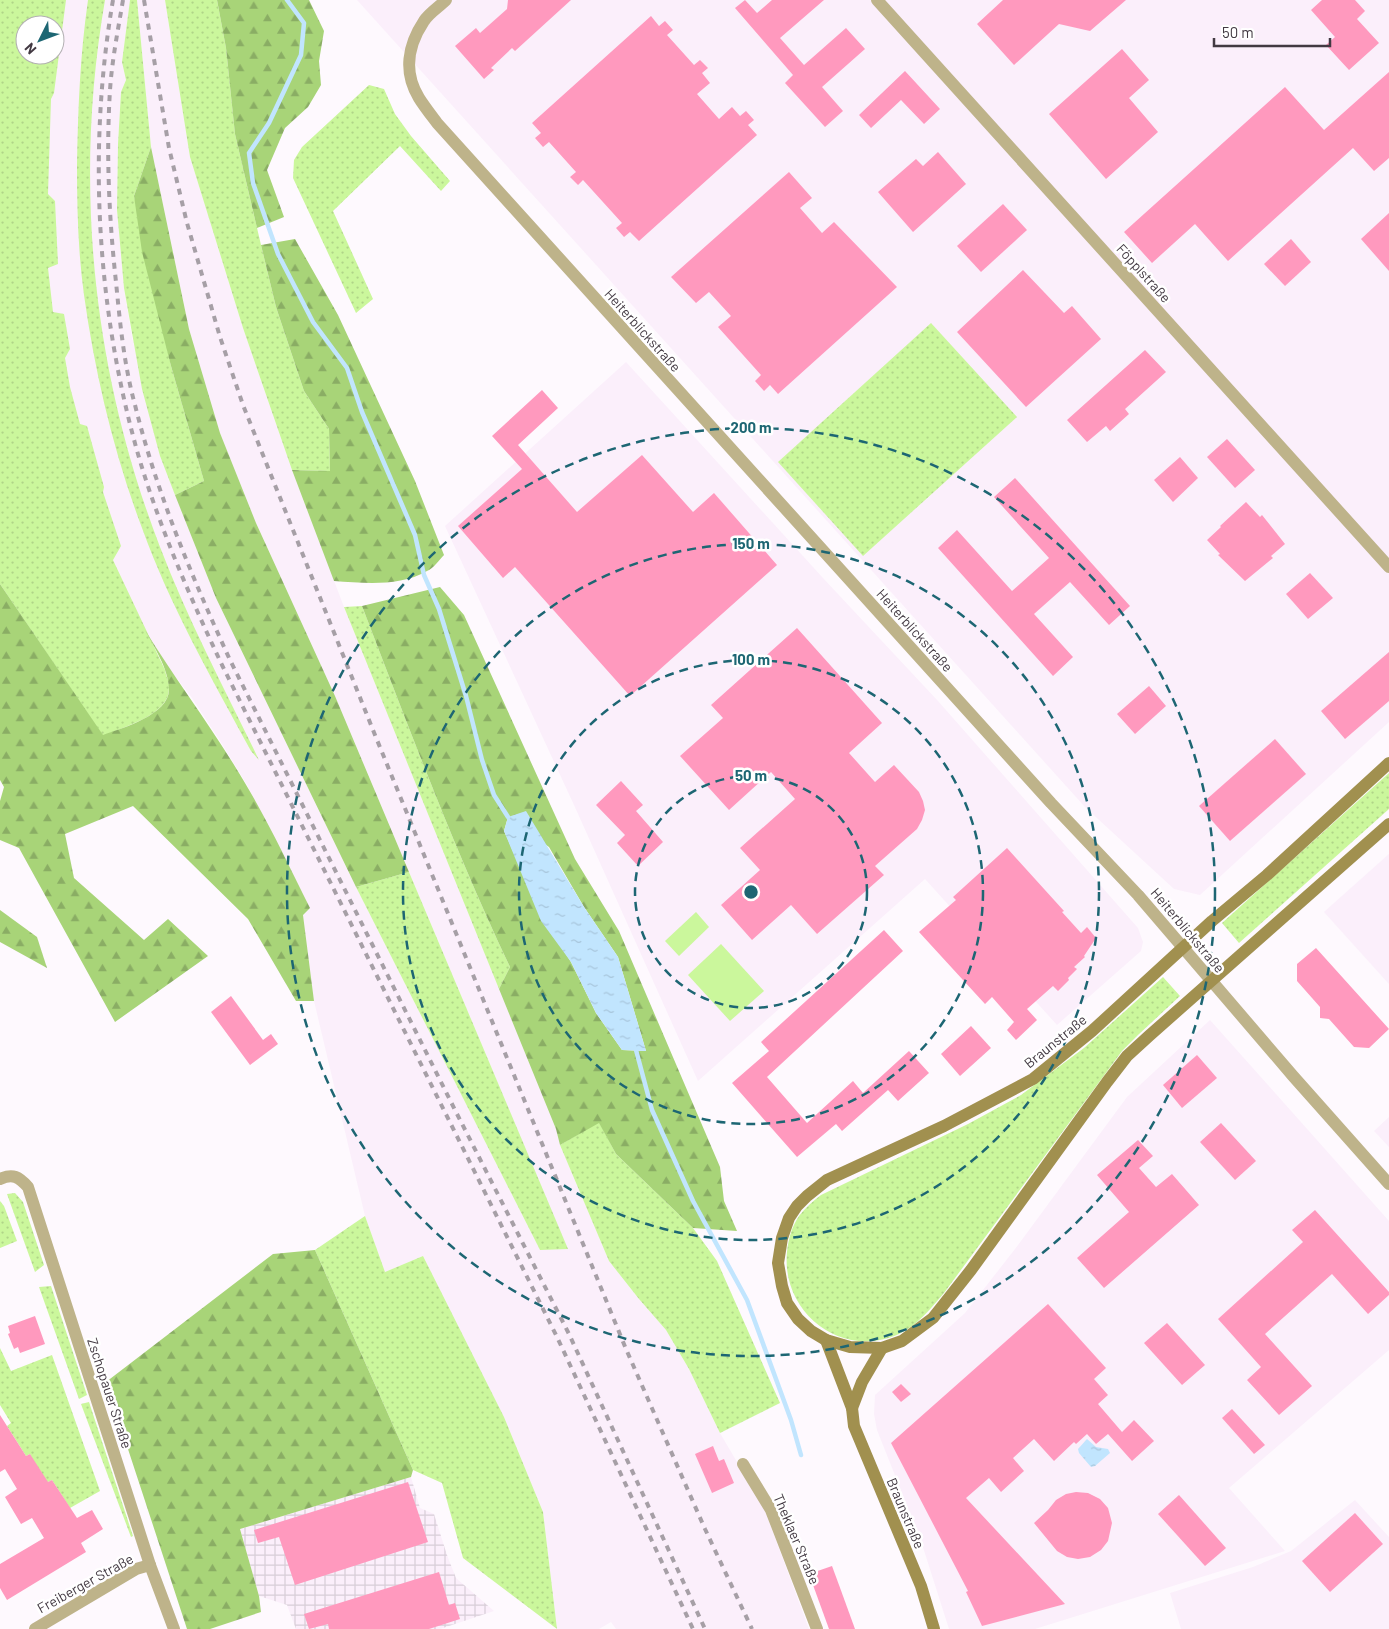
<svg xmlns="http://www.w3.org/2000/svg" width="1389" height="1629" viewBox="0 0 1389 1629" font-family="Barlow,sans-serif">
	<defs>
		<pattern id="industrial-grid" width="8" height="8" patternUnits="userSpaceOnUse" patternTransform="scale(1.25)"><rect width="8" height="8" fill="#fbeffb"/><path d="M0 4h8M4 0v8" fill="none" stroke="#d8ced8"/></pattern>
		<pattern id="grass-dots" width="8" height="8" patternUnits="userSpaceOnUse" patternTransform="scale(1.25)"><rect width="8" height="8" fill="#cbf79c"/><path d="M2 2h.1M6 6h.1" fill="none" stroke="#b0d488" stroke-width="1.8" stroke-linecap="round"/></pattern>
		<pattern id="forest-firs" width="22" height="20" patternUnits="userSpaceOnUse" patternTransform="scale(1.25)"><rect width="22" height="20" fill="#a8d478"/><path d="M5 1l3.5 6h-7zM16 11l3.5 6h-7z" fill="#8aad64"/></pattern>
		<pattern id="water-ripples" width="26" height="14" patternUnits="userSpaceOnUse" patternTransform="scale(1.25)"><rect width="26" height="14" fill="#c1e5fe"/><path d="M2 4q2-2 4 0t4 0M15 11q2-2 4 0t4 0" fill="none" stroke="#a7c5db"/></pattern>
	</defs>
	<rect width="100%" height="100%" fill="#fef9fe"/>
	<g fill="#fbeffb">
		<polygon points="45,0 130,0 122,62 126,80 121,92 118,144 117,210 124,288 132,337 160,456 216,598 356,887 540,1250 506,1102 335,696 256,523 220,433 189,329 151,147 137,0 165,0 190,157 243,328 292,470 344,607 556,1129 560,1145 609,1261 639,1299 666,1330 689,1369 720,1433 764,1508 809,1629 616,1629 611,1622 599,1629 557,1629 543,1512 504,1417 423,1256 385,1272 365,1216 314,1001 303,915 310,908 247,785 222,744 192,698 168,667 145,630 113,560 57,382 34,151 55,55 55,25"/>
		<polygon points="357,0 1389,0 1389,722 1200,895 1174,889 1085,807"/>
		<polygon points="626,362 823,578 938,701 1138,928 1143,942 1141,951 1057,1025 925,879 698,1081 574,805 445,526"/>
		<polygon points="1389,854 1389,984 1324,912"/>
		<polygon points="1210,1020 1389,1221 1389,1350 1229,1488 1285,1551 1035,1629 949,1629 921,1541 877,1430 874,1414 875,1395 965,1313 1015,1249 1127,1097"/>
		<polygon points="1389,1117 1389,1147 1374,1131"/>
		<polygon points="1355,1500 1389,1537 1389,1629 1181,1629 1170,1593 1253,1567 1291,1551"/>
	</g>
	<polygon fill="url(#industrial-grid)" points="411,1477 420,1508 434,1514 447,1555 456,1578 494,1611 440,1629 296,1629 287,1605 259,1596 240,1529"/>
	<g fill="url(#grass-dots)" fill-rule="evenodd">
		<path d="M 0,0 L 66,0 L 54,93 L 51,99 L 48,194 L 55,201 L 58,264 L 48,268 L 53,312 L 64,314 L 70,349 L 65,358 L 70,387 L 80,424 L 87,426 L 104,487 L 103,492 L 121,546 L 113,560 L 165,670 C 166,676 170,683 169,689 C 169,715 123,727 103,736 L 0,584 ZM 25,25 L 55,25 L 55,55 L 25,55 Z"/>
		<path d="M 88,0 L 105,0 C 73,185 93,373 160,547 C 188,620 225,690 259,760 L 251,751 C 212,679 170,606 142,528 C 114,454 95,374 84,295 C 78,252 77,208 77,165 C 78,110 80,55 88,0 Z"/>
		<polygon points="130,0 137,0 151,147 134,196 171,366 204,481 175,495 160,456 142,389 124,288 117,210 118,144 121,92 126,80 122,62"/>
		<polygon points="165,0 217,0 226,48 235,134 261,245 276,307 304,391 329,429 330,471 292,470 243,328 190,157"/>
		<polygon points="369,85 384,89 395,114 411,136 450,181 441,191 400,146 333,211 373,299 356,313 293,178 294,160 302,147"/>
		<polygon points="931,323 1017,417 863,556 778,462"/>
		<path d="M 362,606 C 409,728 454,849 510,967 L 499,989 L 344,607 Z"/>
		<polygon points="1389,773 1389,809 1239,943 1222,923"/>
		<polygon points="409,872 568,1249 540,1250 356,887"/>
		<path d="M 1163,977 L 1180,996 L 1138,1035 L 1122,1051 L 944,1293 C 931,1308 918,1325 899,1334 C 842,1360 781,1313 787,1252 C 788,1240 792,1226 799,1216 C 805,1208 813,1201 821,1195 L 968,1124 L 1021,1095 L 1084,1048 Z"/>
		<polygon points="599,1122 616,1154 693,1228 717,1261 780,1403 720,1433 689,1369 666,1330 639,1299 609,1261 560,1145"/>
		<polygon points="15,1193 23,1202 44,1265 35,1272 7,1194"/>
		<polygon points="0,1201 4,1206 17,1241 0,1248"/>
		<polygon points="365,1216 385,1272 423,1256 504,1417 543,1512 557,1629 463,1558 442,1483 413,1470 315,1250"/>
		<polygon points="51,1286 87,1395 79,1399 39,1287"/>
		<polygon points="0,1348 11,1371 52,1355 100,1491 70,1508 52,1480 42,1485 30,1454 26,1456 7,1426 11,1423 0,1405"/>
		<polygon points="89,1402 133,1536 131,1537 81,1404"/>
	</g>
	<g fill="url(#forest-firs)" fill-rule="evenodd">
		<polygon points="217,0 309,0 324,31 319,61 321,85 308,107 285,128 267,170 284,217 257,228 235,134 226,48"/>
		<polygon points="151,147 189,329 220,433 256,523 335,696 409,872 356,887 216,598 175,495 204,481 171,366 142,252 134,196"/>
		<path d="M 295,239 L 338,315 L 415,481 L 444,555 C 439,560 434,568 427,571 C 399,587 364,583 334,581 L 292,470 L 330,471 L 329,429 L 304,391 L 276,307 L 261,245 Z"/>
		<path d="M 0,584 L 103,735 C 123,728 171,714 169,688 C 168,668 154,647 145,630 C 177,682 214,730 245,783 C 269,823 289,866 310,908 L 303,915 L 314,1001 L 296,1001 L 248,919 L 133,806 L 65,834 L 74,878 L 144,940 L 168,919 L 208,956 L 115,1022 L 19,848 L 0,840 L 0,801 L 4,787 L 0,780 Z"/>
		<path d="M 440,587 L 464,615 L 575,859 L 619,931 L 720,1167 L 724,1201 L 737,1231 L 693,1228 L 616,1154 L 599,1123 L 560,1145 L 556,1129 L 499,989 L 510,967 C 454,849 409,728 362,606 ZM 508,817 L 549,847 L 584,907 L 618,957 L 646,1051 L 622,1050 L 596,1013 L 571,962 L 558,942 L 522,871 L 504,831 Z"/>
		<polygon points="0,910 37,937 47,968 0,942"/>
		<polygon points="315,1250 413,1470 411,1477 240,1529 259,1596 261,1612 210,1629 187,1629 106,1382 273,1254"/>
	</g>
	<g fill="#cbf79c">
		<polygon points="696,912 709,927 679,956 665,941"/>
		<polygon points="721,944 764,991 730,1021 688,975"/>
	</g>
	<g fill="url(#water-ripples)">
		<polygon points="526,811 584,907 618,957 646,1051 622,1050 596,1013 571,962 541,921 504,831 508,817"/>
		<polygon points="1087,1439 1096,1447 1108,1449 1110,1453 1095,1466 1091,1467 1079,1453 1078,1449"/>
	</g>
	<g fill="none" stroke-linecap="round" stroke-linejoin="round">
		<g stroke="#c1e5fe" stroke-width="4.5">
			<polyline points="287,0 304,23 301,55 269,123 249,153 253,183 278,254 313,322 347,368 362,412 415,535 424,575 439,609 466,696 482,760 494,795 508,817"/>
			<polyline points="636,1050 652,1110 693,1201 747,1300 791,1420 801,1455"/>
		</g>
	</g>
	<g fill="#ff99be">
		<polygon points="508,0 571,0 515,51 512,48 491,68 494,70 484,79 455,46 476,28 480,33 507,9"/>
		<polygon points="745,0 757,13 772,0 824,0 780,38 804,65 846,28 865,49 822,87 843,111 825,127 785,83 793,75 735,8"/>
		<polygon points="1003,0 1126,0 1090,31 1059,24 1014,65 977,24"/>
		<polygon points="1322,0 1355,0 1365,11 1357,19 1379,43 1349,70 1326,45 1335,37 1311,10"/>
		<polygon points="651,16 659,26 665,21 673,30 667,35 694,65 700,60 708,68 702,73 710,83 697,94 719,119 732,107 740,116 746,111 754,120 748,125 757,135 639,241 630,232 624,237 616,228 622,223 583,180 578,185 570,177 576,172 549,142 543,147 535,138 541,133 532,123"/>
		<polygon points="1122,49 1149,80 1129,98 1158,132 1106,179 1049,114"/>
		<polygon points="905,71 940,109 924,124 901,100 871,128 859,115"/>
		<polygon points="1389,72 1389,158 1374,171 1353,148 1228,261 1195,224 1152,263 1124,232 1285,87 1324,130"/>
		<polygon points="938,152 966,184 913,232 878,192 916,159 923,166"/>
		<polygon points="789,172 812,198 800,208 822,233 834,222 897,287 778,394 770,385 764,391 755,381 761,375 718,327 731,316 709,292 696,303 671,277"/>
		<polygon points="1003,204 1027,230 981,272 957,246"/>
		<polygon points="1389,213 1389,271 1361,239"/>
		<polygon points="1291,239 1311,262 1285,286 1264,264"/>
		<polygon points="1023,270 1064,313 1072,306 1101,339 1026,407 957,332"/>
		<polygon points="1145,350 1166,372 1125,409 1129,414 1110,431 1106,426 1087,442 1067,420"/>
		<polygon points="542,390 558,408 518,445 577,512 642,455 693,512 714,493 777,565 630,696 515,567 503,578 458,526 522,469 492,436"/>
		<polygon points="1227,439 1255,470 1235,488 1207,457"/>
		<polygon points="1180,457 1198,478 1173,502 1154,480"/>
		<polygon points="1015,478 1130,606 1109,625 1070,582 1034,614 1073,657 1053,676 938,548 957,530 1012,591 1049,558 994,497"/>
		<polygon points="1246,502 1260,517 1262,515 1285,544 1271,556 1273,558 1245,581 1218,555 1220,554 1207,540 1221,527 1220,526"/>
		<polygon points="1310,573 1333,598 1308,619 1286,594"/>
		<polygon points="797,628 882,723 849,753 875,782 894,765 919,792 923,801 925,810 922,820 917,829 875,866 884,875 817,934 791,905 752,940 721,905 760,870 740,848 795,799 771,772 729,810 680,756 723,718 711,705"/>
		<polygon points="1389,652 1389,701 1345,739 1321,711"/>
		<polygon points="1149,686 1166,706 1135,734 1117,714"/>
		<polygon points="1275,739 1306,774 1230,841 1199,806"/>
		<polygon points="621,781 643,805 636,811 663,842 638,866 617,843 625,835 596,805"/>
		<polygon points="1007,848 1064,911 1062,912 1081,933 1087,927 1096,938 1084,956 1085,957 1074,967 1077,969 1068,978 1069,980 1058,991 1053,986 1027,1009 1037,1020 1016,1040 1007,1030 1014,1022 992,997 985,1004 919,932 956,900 953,897"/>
		<polygon points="884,930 903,951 767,1077 807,1123 853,1081 863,1093 909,1051 929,1073 898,1101 888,1090 842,1131 836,1124 797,1157 732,1083 769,1051 761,1042"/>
		<polygon points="1316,948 1389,1029 1369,1048 1354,1047 1329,1019 1320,1018 1320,1007 1297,981 1297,964"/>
		<polygon points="231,996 263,1040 271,1034 278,1044 250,1065 211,1012"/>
		<polygon points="971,1026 991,1048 960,1076 941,1054"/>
		<polygon points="1197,1055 1217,1078 1182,1108 1163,1085"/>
		<polygon points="1221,1123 1256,1161 1235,1180 1200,1142"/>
		<polygon points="1138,1140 1153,1156 1139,1168 1156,1187 1172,1174 1199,1205 1104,1288 1077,1258 1129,1212 1097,1175"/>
		<polygon points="1315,1210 1389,1292 1389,1295 1368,1314 1332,1274 1265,1334 1312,1386 1279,1415 1247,1380 1261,1367 1218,1319 1303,1242 1292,1230"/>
		<polygon points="1048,1304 1106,1368 1094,1379 1108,1395 1098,1404 1122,1432 1134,1420 1154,1441 1132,1461 1108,1434 1096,1444 1087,1434 1076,1444 1074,1442 1054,1461 1034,1439 1013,1458 1024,1471 1001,1492 989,1478 966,1498 1065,1604 982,1626 966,1592 968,1591 891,1443"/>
		<polygon points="35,1316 45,1344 20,1353 18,1347 14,1349 8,1334 10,1333 8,1326"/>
		<polygon points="1167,1323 1205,1365 1182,1385 1144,1343"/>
		<polygon points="901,1384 911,1394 901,1402 892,1392"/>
		<polygon points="1232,1409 1265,1445 1254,1454 1222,1418"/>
		<polygon points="0,1415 26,1456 30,1454 48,1482 52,1480 77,1518 92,1510 103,1529 81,1543 86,1552 7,1600 0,1588 0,1564 44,1538 32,1518 21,1524 5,1497 17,1489 5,1469 0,1472"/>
		<polygon points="713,1446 719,1461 724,1459 734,1483 712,1493 695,1454"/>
		<polygon points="408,1482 428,1542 295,1585 279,1537 258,1543 254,1530"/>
		<polygon points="1076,1492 1088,1493 1100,1499 1108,1508 1112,1523 1108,1541 1101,1550 1090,1557 1078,1559 1067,1557 1057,1551 1034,1523 1048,1510 1056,1500 1066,1494"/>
		<polygon points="1179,1495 1226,1548 1205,1566 1158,1514"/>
		<polygon points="1355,1513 1383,1544 1330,1592 1302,1561"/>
		<polygon points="832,1566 839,1585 855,1629 829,1629 809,1574"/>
		<polygon points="439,1572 449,1605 455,1603 460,1619 429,1629 329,1629 328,1624 309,1629 304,1614"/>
	</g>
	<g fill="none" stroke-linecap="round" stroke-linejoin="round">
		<g stroke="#beb38a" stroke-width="12">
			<polyline points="877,0 1389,567"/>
			<path d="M 0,1179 C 13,1173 19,1177 28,1187 L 150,1565 L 174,1629"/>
			<polyline points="743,1464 771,1510 817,1629"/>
			<polyline points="35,1629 136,1569 150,1565"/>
		</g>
		<path stroke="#beb38a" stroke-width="12" d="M 446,0 C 439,7 429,13 424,21 C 408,45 403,72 419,98 C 424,106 431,115 437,123 L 1051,803 L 1138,895 L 1293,1076 L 1389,1184"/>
		<g stroke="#a1904f" stroke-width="12">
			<polyline points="1389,763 1267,875 1212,921 1092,1031 1033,1079 944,1126 827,1180 807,1196 797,1206 789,1218 782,1238 778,1263 782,1286 787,1303 798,1319 811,1331 826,1340 850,1347 882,1348 902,1341 933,1318 971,1270 1107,1082 1127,1056 1150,1035 1389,824"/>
			<polyline points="826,1340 852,1408 854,1426 921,1586 934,1629"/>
			<polyline points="852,1408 862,1382 882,1348"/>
		</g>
		<g stroke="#a69fa6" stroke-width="4" stroke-dasharray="6 6" stroke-linecap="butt">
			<path d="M 113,0 C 87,151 97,314 140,461 C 161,531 191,599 222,665 L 557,1337 L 693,1629"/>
			<path d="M 123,0 C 118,30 112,60 110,90 C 106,154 109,218 116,282 C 120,323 124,365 135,405 C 157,494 192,577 230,660 L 455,1110 L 569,1334 L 705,1629"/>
			<polyline points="144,0 169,148 187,223 220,337 243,405 375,735 626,1349 705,1529 752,1629"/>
		</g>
	</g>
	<g fill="none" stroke="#1d6673" stroke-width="2.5" stroke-dasharray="9 6">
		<circle cx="751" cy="892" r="116"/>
		<circle cx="751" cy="892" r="232"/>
		<circle cx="751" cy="892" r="348"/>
		<circle cx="751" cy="892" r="464"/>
	</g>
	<g text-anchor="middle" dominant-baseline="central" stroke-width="5" stroke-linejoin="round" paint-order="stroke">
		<g font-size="14" fill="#423942" stroke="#fff">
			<text transform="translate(1144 273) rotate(48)">Föpplstraße</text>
			<text transform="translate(643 330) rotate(48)">Heiterblickstraße</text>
			<text transform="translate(915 630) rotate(48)">Heiterblickstraße</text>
			<text transform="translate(1188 930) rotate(50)">Heiterblickstraße</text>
			<text transform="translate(1055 1041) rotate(-39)">Braunstraße</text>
			<text transform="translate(110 1393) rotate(72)">Zschopauer Straße</text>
			<text transform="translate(906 1513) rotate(67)">Braunstraße</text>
			<text transform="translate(797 1539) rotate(67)">Theklaer Straße</text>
			<text transform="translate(85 1583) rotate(-29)">Freiberger Straße</text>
		</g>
	</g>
	<circle cx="751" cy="892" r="8" fill="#1d6673" stroke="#fff" stroke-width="2.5"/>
	<g font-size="15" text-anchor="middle" font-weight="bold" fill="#1d6673" stroke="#fff" stroke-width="5" stroke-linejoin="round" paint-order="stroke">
		<text x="751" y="433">200 m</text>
		<text x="751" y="549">150 m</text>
		<text x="751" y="665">100 m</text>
		<text x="751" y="781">50 m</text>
	</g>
	<g transform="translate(40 40) rotate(228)"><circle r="24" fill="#ffffff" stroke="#b3b0b3"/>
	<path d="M0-4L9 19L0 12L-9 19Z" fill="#1d6673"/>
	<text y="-8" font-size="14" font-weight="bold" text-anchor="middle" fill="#423942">N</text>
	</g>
	<path d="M1214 38v8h116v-8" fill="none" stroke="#423942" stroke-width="2.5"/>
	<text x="1222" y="38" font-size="15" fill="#423942" stroke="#ffffff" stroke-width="4" paint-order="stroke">50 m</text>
</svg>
